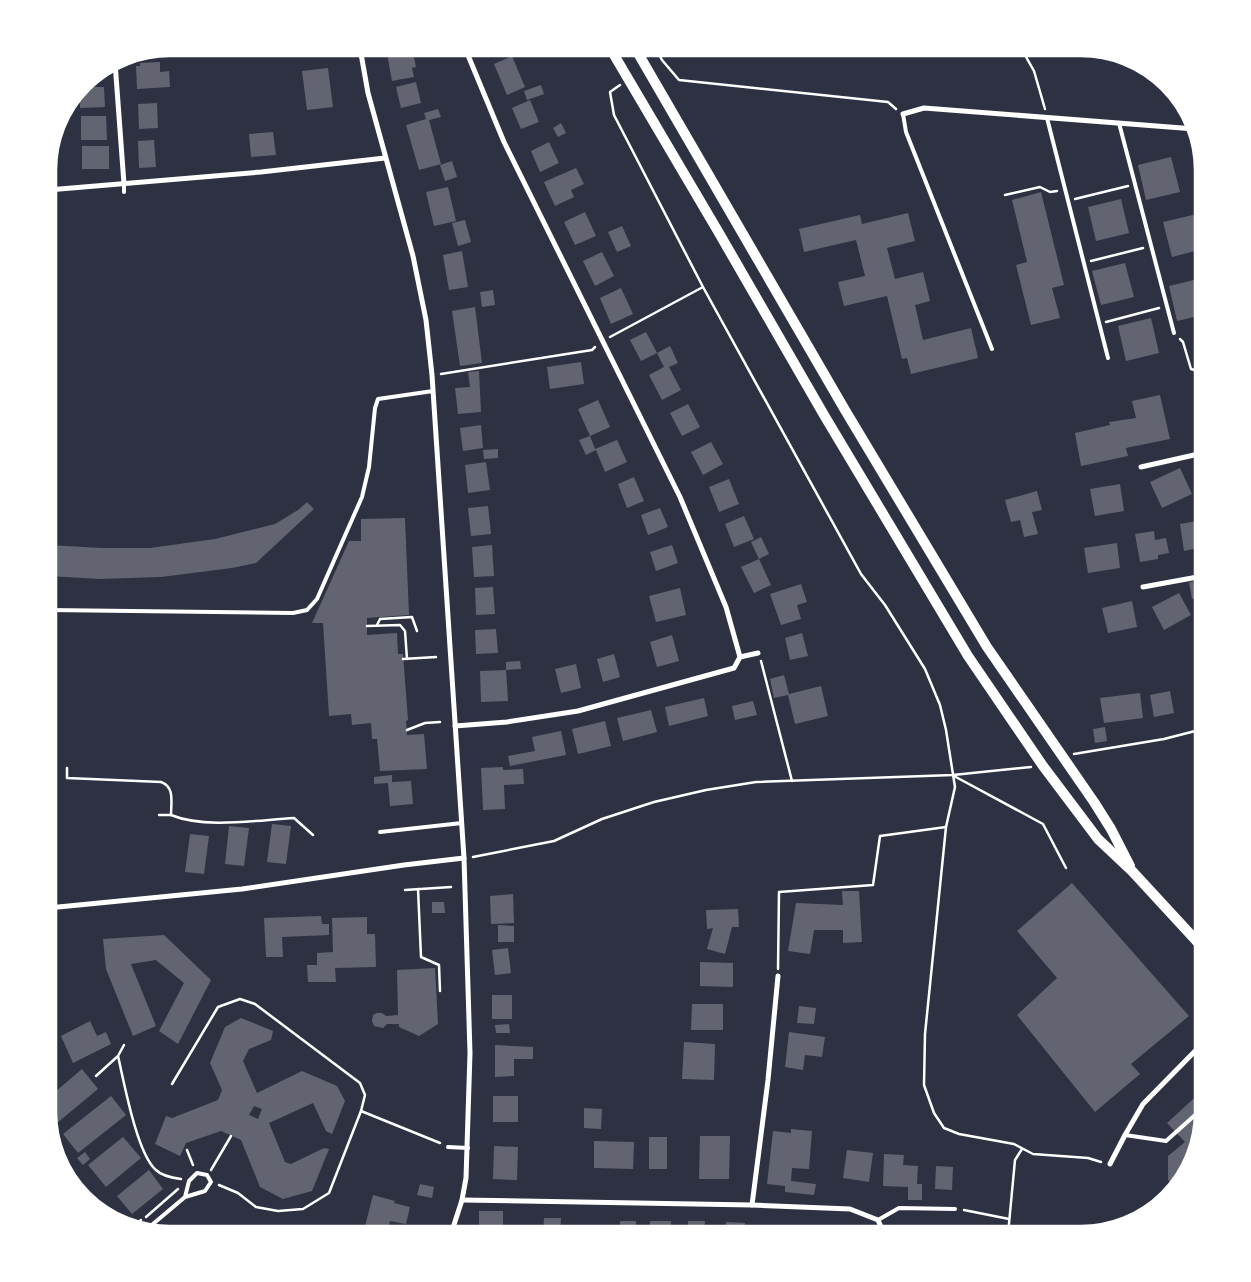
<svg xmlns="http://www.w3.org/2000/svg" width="1251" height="1282" viewBox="0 0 1251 1282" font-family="Roboto,sans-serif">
	<rect width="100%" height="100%" fill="#2d3142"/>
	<g fill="#626471" fill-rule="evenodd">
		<polygon points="300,48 326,48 326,49 301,52"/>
		<polygon points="386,48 412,48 416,67 412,68 414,77 392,81"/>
		<polygon points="484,48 506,48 486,55"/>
		<polygon points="512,56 525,87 507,95 494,64"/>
		<polygon points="160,62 160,72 169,71 170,87 137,89 136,66 140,66 140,63"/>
		<polygon points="328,68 333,107 307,110 302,71"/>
		<polygon points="416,82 421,103 401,108 396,87"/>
		<polygon points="541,85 544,94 527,100 524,91"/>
		<polygon points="82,87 104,87 105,107 80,108 80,90"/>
		<polygon points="530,100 539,122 521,129 512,108"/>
		<polygon points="157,103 158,128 139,129 138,104"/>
		<polygon points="438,109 441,117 429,120 441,164 419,170 406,125 426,119 424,113"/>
		<polygon points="81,116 106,116 107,140 81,140"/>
		<polygon points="561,123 566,133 558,137 553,128"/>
		<polygon points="273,132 276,155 251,157 249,134"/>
		<polygon points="154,140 156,167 139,168 138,141"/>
		<polygon points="549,142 559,163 540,172 531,151"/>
		<rect x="82" y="146" width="27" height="23"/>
		<polygon points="1171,157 1180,192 1146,200 1138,165"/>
		<polygon points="452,161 457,177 445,181 440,165"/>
		<polygon points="576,168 584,184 571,190 574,197 555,206 544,182"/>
		<polygon points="448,187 456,221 434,226 426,192"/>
		<polygon points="1041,192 1064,285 1052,288 1060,318 1031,325 1016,265 1027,262 1012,200"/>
		<polygon points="1121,199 1129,233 1096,241 1088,207"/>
		<polygon points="585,212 596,236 575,245 564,222"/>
		<polygon points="908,213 915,241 887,248 895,279 923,272 930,301 915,305 923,340 971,328 978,358 911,374 907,358 902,359 887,296 844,306 838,282 865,276 856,240 804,252 799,229 860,215 862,224"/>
		<polygon points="1197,214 1203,239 1203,249 1172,257 1163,222"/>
		<polygon points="465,220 471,242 458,246 452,223"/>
		<polygon points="622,226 631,246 617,252 608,232"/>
		<polygon points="462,251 468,287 449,290 443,255"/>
		<polygon points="602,252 614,276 595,286 583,261"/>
		<polygon points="1125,263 1134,297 1101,305 1092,271"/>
		<polygon points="1202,278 1203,286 1203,315 1177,321 1169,286"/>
		<polygon points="621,288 633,314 611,324 600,298"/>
		<polygon points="493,290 495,305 482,307 480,292"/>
		<polygon points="475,307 482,363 460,366 452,311"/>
		<polygon points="1151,318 1159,353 1126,361 1118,326"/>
		<polygon points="646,332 657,353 641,361 630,340"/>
		<polygon points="670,346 678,363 669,367 681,390 662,400 649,375 664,367 657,353"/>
		<polygon points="581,362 584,384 550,389 547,367"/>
		<polygon points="479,371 481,412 458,414 455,388 470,387 468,372"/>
		<polygon points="1160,395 1170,439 1126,448 1128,456 1081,466 1075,433 1110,425 1109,422 1136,418 1132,401"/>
		<polygon points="598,400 610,427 590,436 578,409"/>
		<polygon points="688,404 700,427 682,436 670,413"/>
		<polygon points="481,425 483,448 463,451 460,428"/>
		<polygon points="590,436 595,449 617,440 627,462 605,472 596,450 586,455 579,440"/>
		<polygon points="711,442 723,464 703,475 691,452"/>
		<polygon points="498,449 498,458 484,459 483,450"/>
		<polygon points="486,462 490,490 468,493 465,465"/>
		<polygon points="1180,468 1192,494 1162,508 1150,482"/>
		<polygon points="634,477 644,501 627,508 618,484"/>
		<polygon points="729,479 739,504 719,512 709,487"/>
		<polygon points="1120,484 1124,511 1095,516 1090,489"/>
		<polygon points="1037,491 1042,510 1032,512 1038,534 1024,537 1020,520 1011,522 1005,500"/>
		<polygon points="307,502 314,509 256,563 232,568 161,577 99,579 48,576 48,545 102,548 150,548 215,539 275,524 298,510"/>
		<polygon points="488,506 491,534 471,536 468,508"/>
		<polygon points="660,508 668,527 648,535 641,515"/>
		<polygon points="744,516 754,539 734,547 725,524"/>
		<polygon points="405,518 409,615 367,618 367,635 397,633 398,654 403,654 408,720 406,721 407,735 424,734 427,769 380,771 377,739 372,739 371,723 352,725 351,714 329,716 323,623 312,623 349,541 361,541 361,519"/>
		<polygon points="1203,520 1203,547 1184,551 1180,524"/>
		<polygon points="1154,531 1155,540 1166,538 1169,553 1158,555 1158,559 1140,562 1135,534"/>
		<polygon points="761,537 769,554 759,559 751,542"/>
		<polygon points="1117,543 1120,568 1088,573 1084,548"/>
		<polygon points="492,545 494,576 474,577 472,547"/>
		<polygon points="672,545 678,563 656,571 650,552"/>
		<polygon points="759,559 771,585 754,593 741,567"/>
		<polygon points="1197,581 1200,597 1192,599 1189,582"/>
		<polygon points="801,584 807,602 797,605 801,619 781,625 770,594"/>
		<polygon points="493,587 495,614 476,615 475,588"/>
		<polygon points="680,588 686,615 656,622 649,596"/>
		<polygon points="1179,593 1191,615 1164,630 1152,607"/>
		<polygon points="1132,601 1137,627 1108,633 1102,608"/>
		<polygon points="496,629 498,653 476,654 475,630"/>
		<polygon points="802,633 808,656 790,660 785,638"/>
		<polygon points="672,635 679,661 657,667 650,642"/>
		<polygon points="1198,641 1203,642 1203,661 1194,659"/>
		<polygon points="614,654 620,677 603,682 597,659"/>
		<polygon points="520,661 521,669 506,670 506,662"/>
		<polygon points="576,664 581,688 561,693 555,669"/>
		<polygon points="506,670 508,701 481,702 480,671"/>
		<polygon points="784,675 789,694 821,686 828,716 795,724 788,695 774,698 770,679"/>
		<polygon points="1170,691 1174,713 1154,717 1150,695"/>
		<polygon points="1140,693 1143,718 1104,723 1100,698"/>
		<polygon points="704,698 708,716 669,726 665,707"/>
		<polygon points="753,701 757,715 735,720 732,706"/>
		<polygon points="651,710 657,732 623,741 617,718"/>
		<polygon points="605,721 611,746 578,754 572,729"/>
		<polygon points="1105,727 1107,741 1095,743 1093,729"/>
		<polygon points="561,731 566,755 510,766 508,756 535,751 532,737"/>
		<polygon points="503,767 503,770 523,769 524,784 504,785 505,809 483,810 481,768"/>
		<polygon points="392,775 392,782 411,781 413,804 390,806 388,783 374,784 374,777"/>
		<polygon points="272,824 291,826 286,864 267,862"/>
		<polygon points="229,826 249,828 244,866 225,864"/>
		<polygon points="190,834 209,836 204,874 185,872"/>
		<polygon points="1072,883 1189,1016 1131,1064 1140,1074 1095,1112 1017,1015 1057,978 1017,931"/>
		<polygon points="842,891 859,891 862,942 843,943 843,930 814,930 810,954 788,951 796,903 843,905"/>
		<polygon points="513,894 514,923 491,924 490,896"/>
		<polygon points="432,902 444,902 445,913 432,913"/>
		<polygon points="738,909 739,927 732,927 725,954 707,949 713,928 707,929 706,910"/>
		<polygon points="321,916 322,924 329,924 329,935 282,937 283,957 266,957 264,918"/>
		<polygon points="367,917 367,934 375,934 376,967 335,968 336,982 308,982 307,965 317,965 317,953 333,952 332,918"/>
		<polygon points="498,925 514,926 514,942 498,942"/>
		<polygon points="164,935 211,980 178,1044 159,1031 184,983 156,960 131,964 156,1026 133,1036 106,969 103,939"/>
		<polygon points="508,948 511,973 495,975 492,950"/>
		<polygon points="700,962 733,963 733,987 700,986"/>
		<polygon points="435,968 438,1024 419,1036 399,1027 399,1024 387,1024 383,1028 374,1026 372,1021 373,1015 377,1013 382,1013 386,1016 398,1015 397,970"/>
		<rect x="492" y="995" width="20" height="24"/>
		<polygon points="692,1004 723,1004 723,1030 691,1030"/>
		<polygon points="799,1006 816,1008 814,1024 797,1023"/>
		<path d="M 241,1018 L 273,1031 L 271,1040 L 249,1049 L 243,1061 L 257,1093 L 302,1071 L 337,1086 L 345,1101 L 332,1134 L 326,1131 L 313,1103 L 269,1123 L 285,1162 L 291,1164 L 324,1148 L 329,1149 L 312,1191 L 283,1199 L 260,1187 L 241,1140 L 221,1131 L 186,1143 L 180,1156 L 155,1144 L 166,1116 L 172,1118 L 218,1100 L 222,1090 L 210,1063 L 225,1027 ZM 254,1106 L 262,1109 L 258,1119 L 249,1115 Z"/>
		<polygon points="90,1021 97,1036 106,1032 111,1044 73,1063 61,1036"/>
		<polygon points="509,1024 510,1033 496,1033 495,1025"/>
		<polygon points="789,1032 825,1037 822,1057 805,1055 803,1070 785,1067"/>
		<polygon points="684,1042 715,1044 714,1080 682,1079"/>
		<polygon points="495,1045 533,1047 533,1059 514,1059 514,1076 495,1077"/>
		<polygon points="82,1069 98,1089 57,1123 48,1111 48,1098"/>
		<polygon points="1203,1090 1204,1112 1191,1166 1175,1187 1168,1180 1168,1156 1185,1142 1167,1123"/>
		<polygon points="111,1096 126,1115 78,1153 63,1134"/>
		<rect x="493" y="1096" width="25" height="26"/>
		<polygon points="584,1108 602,1109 601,1129 584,1128"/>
		<polygon points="791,1129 812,1131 809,1169 792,1168 791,1181 816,1184 814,1195 785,1192 785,1186 767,1184 773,1131 791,1133"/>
		<polygon points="700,1136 730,1136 729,1179 699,1179"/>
		<polygon points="123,1137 141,1158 106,1187 88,1165"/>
		<rect x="649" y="1137" width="18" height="32"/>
		<polygon points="594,1141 634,1142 633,1169 594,1168"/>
		<polygon points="494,1146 518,1147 517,1180 493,1179"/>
		<polygon points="847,1150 873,1153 869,1182 843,1178"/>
		<polygon points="85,1152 90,1159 83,1165 77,1158"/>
		<polygon points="884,1154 904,1155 903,1165 918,1166 917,1184 922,1184 922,1200 908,1200 908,1187 883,1186"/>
		<polygon points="936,1166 953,1167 952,1190 935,1189"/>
		<polygon points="149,1170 163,1189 132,1214 117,1196"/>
		<polygon points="420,1184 434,1187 432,1198 417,1195"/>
		<polygon points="373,1195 395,1201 394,1203 410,1207 406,1224 390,1221 387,1234 363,1234"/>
		<polygon points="479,1211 503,1211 503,1232 479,1233"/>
		<polygon points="544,1218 561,1218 560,1234 543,1234"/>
		<polygon points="620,1221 636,1221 635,1234 620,1234"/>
		<rect x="650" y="1221" width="21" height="13"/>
		<polygon points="688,1221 705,1221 704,1234 687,1234"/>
		<polygon points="726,1222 745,1223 744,1234 725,1234"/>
		<rect x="758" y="1226" width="23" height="8"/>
		<polygon points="822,1228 822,1234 793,1234 793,1229"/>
		<polygon points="912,1228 935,1228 934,1234 912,1234"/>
		<rect x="573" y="1231" width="14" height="3"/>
	</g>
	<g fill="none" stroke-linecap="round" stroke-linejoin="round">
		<g stroke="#fff" stroke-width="2.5">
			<polyline points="656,48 662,60 679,80 888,102 896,109"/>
			<polyline points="1021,48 1034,71 1045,109"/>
			<polyline points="620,85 610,92 614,115 703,287 861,574 885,605 925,669 940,705 946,730 955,787 946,827 925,1034 924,1085 934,1113 944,1128 959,1134 1014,1144 1033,1154 1088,1158 1101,1162"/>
			<polyline points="1005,195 1040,187 1050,192 1057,191"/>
			<polyline points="1075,199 1128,186"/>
			<polyline points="1091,261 1143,248"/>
			<polyline points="1106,322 1159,308"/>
			<polyline points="610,337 703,287"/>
			<polyline points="1180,339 1183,342 1191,369 1198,371 1203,369"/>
			<polyline points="441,374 592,350 595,347"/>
			<polyline points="377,625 380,619 412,617 417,631"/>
			<polyline points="367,626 400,625 405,631 407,659"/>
			<polyline points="403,659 436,657"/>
			<polyline points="761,661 792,781"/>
			<polyline points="407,730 425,723 440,722"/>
			<polyline points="1074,754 1164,739 1203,729"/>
			<path d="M 67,768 L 67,778 L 161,782 C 175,787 171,802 171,815 C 205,829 257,820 294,818 L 313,835"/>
			<polyline points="954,776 1043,824 1066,868"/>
			<polyline points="159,815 171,815"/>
			<polyline points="473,857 554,841 602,819 654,802 706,790 756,782 953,775 1031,767"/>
			<polyline points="418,889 421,957 439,965 440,991"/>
			<polyline points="405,890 451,887"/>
			<polyline points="778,969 779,892 873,885 880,836 946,827"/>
			<path d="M 124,1045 L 118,1056 C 124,1082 137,1154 156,1170 C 162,1176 173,1178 181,1179"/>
			<polyline points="48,1060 54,1072"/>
			<polyline points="96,1076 118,1056"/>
			<polyline points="172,1084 218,1007 240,999 255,1004 360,1083 365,1095 361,1111 329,1193 303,1209 278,1211 256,1207 238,1193 219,1185"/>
			<polyline points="361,1111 440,1143"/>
			<polyline points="187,1150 193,1165"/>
			<polyline points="211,1170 231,1136"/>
			<polyline points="964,1210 1009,1219"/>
			<polyline points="146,1217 178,1189"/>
			<polyline points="134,1226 141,1220"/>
			<polyline points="1008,1234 1015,1160 1022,1149"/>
		</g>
		<g stroke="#fff" stroke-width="4">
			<polyline points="903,114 906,132 992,349"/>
			<polyline points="1047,118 1108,358"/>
			<polyline points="1119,123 1174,333"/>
			<polyline points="124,184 124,192"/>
			<polyline points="48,610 293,613 307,610 317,599 362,497 369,467 375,408 378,399 433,391"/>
			<polyline points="380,832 462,823"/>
			<polyline points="1125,1135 1166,1141 1203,1108"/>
			<polyline points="448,1147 468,1148"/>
			<polyline points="878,1220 899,1208 955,1209"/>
			<polyline points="147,1229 185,1197 205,1191 211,1182 207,1175 197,1173 189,1181 185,1197"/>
		</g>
		<g stroke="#fff" stroke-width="5">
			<polyline points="360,48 368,93 413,256 426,320 432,375 464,858 470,1053 466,1178 462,1200 451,1234"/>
			<polyline points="115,62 124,184"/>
			<polyline points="903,114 924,108 1195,129"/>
			<polyline points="48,190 261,172 385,158"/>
			<polyline points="1141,467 1203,453"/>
			<polyline points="1143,587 1203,576"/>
			<polyline points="740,657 758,653"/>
			<polyline points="455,726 507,722 578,711 734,668 740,657 726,607 680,497 504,142 465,48"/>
			<polyline points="48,908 242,889 404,865 464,858"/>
			<polyline points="1110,1164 1125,1135 1143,1104 1203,1043"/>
			<polyline points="462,1200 752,1205 850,1209 878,1220 884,1234"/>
			<polyline points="752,1205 768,1080 778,976"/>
		</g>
		<g stroke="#fff" stroke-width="10">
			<polyline points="610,48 719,233 824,415 968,656 1043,766 1098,839 1132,871 1203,948"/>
			<polyline points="635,48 845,410 987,647 1094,802 1111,829 1130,866"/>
		</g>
	</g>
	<path d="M0 0H1251V1282H0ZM170 56H1081A114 114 0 0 1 1195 170V1112A114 114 0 0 1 1081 1226H170A114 114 0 0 1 56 1112V170A114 114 0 0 1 170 56Z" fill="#fff" fill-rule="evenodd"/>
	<path fill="none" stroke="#fff" stroke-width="2.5" d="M170 56H1081A114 114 0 0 1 1195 170V1112A114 114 0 0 1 1081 1226H170A114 114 0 0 1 56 1112V170A114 114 0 0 1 170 56Z"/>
</svg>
